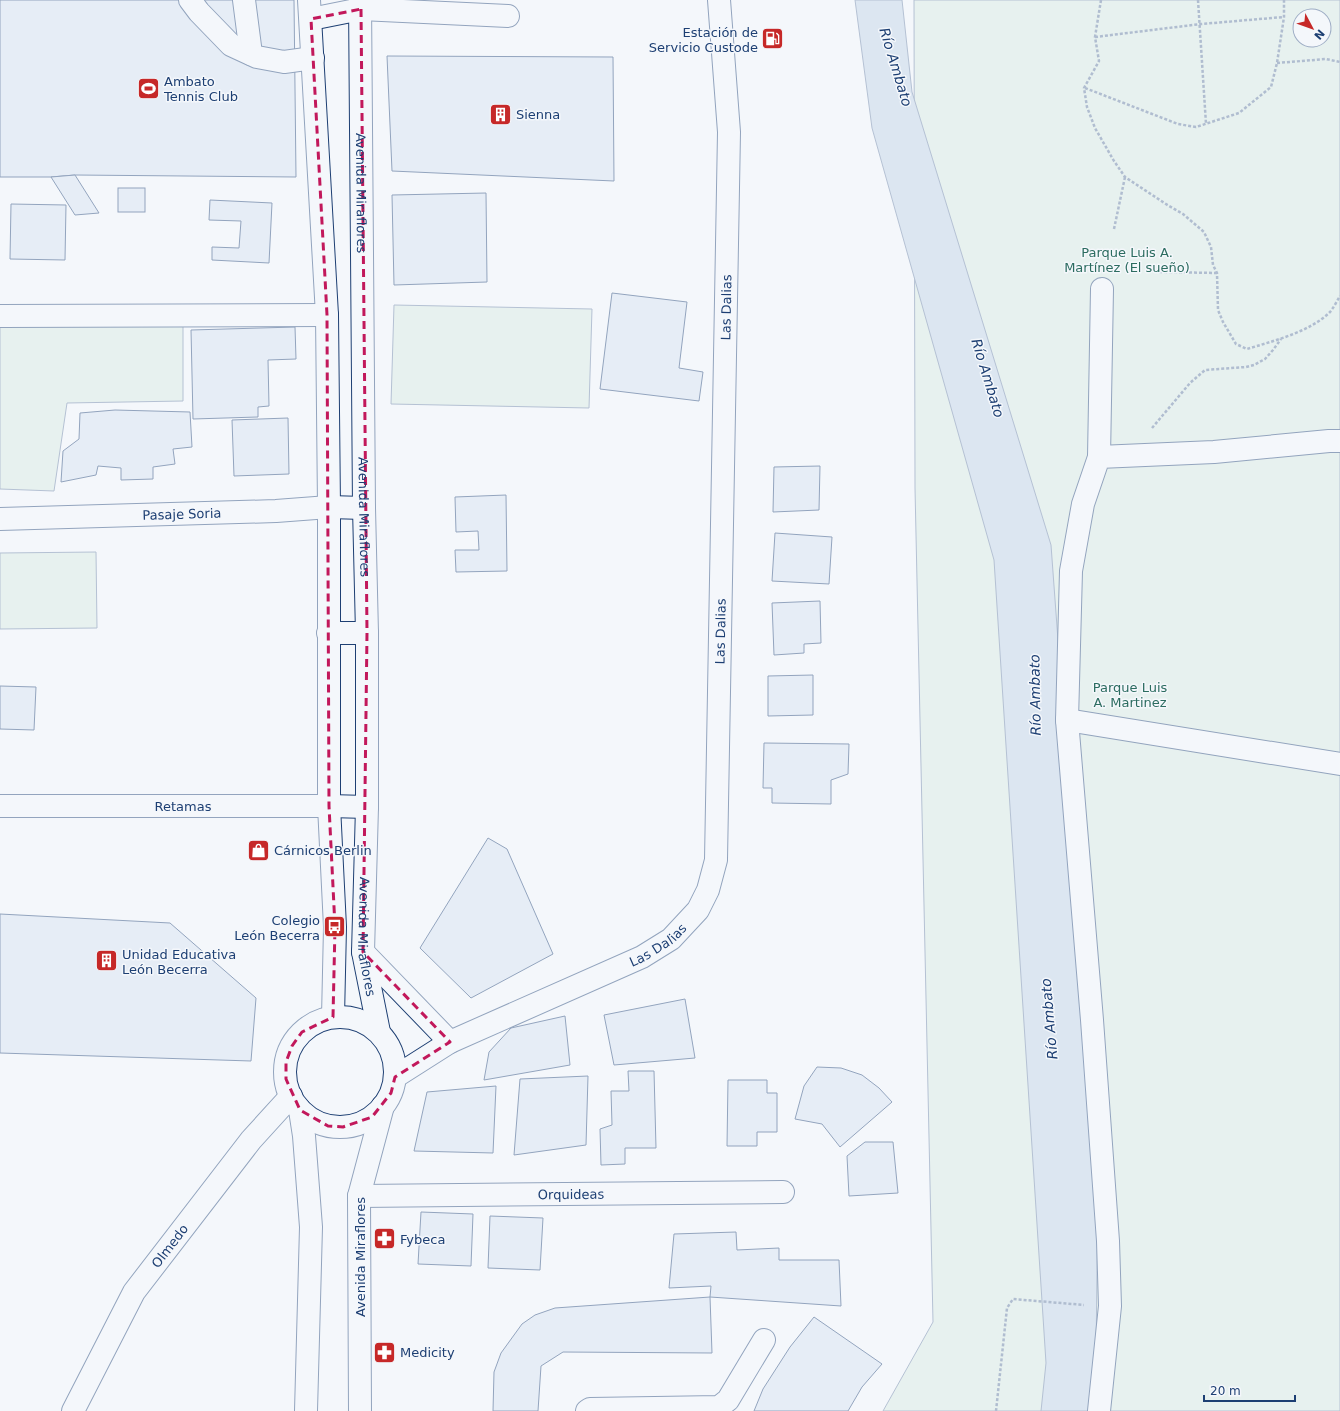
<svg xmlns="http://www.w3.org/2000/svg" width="1340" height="1411" viewBox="0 0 1340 1411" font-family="'DejaVu Sans',sans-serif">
	<rect width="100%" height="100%" fill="#f4f7fb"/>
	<g fill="#d7e8df" stroke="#687fa3" fill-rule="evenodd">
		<path d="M 914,0 L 1340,0 L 1340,1411 L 883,1411 L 933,1322 L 915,488 ZM 1300,16 L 1324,16 L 1324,40 L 1300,40 Z"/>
		<polygon points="394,305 592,309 589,408 391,404"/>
		<polygon points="0,307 183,308 183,401 67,403 54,491 0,489"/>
		<polygon points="96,552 97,628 0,629 0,553"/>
	</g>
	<polygon fill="#bed0e5" stroke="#687fa3" points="855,0 902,0 912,92 1051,545 1098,1185 1096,1356 1090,1411 1041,1411 1046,1363 994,560 872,128"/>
	<g fill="#d5e0f0" stroke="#1d3f73">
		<polygon points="0,0 294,0 296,177 75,175 51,177 0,177"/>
		<polygon points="387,56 613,57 614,181 392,171"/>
		<polygon points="75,175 99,213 75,215 51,177"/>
		<rect x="118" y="188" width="27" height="24"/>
		<polygon points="486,193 487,282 394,285 392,195"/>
		<polygon points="210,200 272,203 269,263 212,260 212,247 239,248 241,221 209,220"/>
		<polygon points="11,204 66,205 65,260 10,259"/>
		<polygon points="612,293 687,302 679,368 703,372 699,401 600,389"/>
		<polygon points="295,327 296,359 268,360 269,406 258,407 258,417 193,419 191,330"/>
		<polygon points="115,410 190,412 192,447 173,449 175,464 153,467 153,479 121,480 121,468 98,466 96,475 61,482 63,451 79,439 80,413"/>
		<polygon points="288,418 289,474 234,476 232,420"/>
		<polygon points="820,466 819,510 773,512 774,467"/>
		<polygon points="506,495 507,571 456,572 455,550 479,550 478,531 456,532 455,497"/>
		<polygon points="775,533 832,537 829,584 772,581"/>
		<polygon points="820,601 821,643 804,644 804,653 774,655 772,603"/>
		<polygon points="813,675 813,715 768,716 768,676"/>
		<polygon points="0,686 36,687 34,730 0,729"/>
		<polygon points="764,743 849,744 848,774 831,780 831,804 772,803 772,788 763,788"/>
		<polygon points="488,838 507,849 553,954 471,998 420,948"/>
		<polygon points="0,914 170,923 256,998 251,1061 0,1053"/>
		<polygon points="685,999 695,1058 614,1065 604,1015"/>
		<polygon points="565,1016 570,1065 484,1080 489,1052 511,1028"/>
		<polygon points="817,1067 841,1068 862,1075 879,1088 892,1102 840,1147 822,1124 795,1119 804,1086"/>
		<polygon points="628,1071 654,1071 656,1148 625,1148 625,1164 601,1165 600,1129 612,1125 611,1091 629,1091"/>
		<polygon points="588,1076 586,1145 514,1155 520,1079"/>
		<polygon points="728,1080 767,1080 767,1093 777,1093 777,1132 757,1132 757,1146 727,1146"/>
		<polygon points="496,1086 493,1153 414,1151 427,1092"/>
		<polygon points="865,1142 893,1142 898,1193 849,1196 847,1156"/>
		<polygon points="421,1212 473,1214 471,1266 418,1264"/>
		<polygon points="490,1216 543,1218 540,1270 488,1268"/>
		<polygon points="736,1232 737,1250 779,1248 779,1260 839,1260 841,1306 710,1297 711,1286 669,1288 674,1234"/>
		<polygon points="710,1297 712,1353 563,1352 541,1366 538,1411 493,1411 494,1372 501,1353 522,1324 535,1315 555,1308"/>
		<polygon points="814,1317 882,1364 862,1387 848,1411 754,1411 763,1389 790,1347"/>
	</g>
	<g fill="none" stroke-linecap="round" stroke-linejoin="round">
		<defs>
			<g id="minor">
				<polyline points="190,0 199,12 231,45 257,57 284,62 313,58"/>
				<polyline points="244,0 251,54"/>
				<polyline points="311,19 361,9 508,16"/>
				<polyline points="0,316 327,315"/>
				<polyline points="1099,457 1102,289"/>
				<path id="s1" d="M 0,519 L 276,511 L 329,507 L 364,508"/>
				<polyline points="328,633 367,633"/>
				<polyline points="1067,720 1340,764"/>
				<path id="s2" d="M 0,806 L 329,806 L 367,807"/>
				<path id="s3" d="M 395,1077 L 450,1042 L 642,957 L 671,939 L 698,910 L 708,890 L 716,860 L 729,132 L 719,0"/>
				<path id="s4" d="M 359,1196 L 783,1192"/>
				<path id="s5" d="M 73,1411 L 134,1292 L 251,1140 L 291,1096"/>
				<polyline points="587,1411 590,1409 719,1407 728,1400 764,1340"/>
				<polyline points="1099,1411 1110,1306 1108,1241 1092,1020 1067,720 1071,571 1083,504 1099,457 1214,452 1329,441 1340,441"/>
			</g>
			<g id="major">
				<polyline points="309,0 327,315 329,507 329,806 335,927 333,1017"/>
				<path id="s6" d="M 360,0 L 364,508 L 367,633 L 367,807 L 363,952 L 379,1032"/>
				<polyline points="363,952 450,1042"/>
				<circle cx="340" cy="1072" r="55"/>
				<polyline points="300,1110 304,1136 311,1227 306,1411"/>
				<polyline points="360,1411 359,1196 383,1106"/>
			</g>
		</defs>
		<use href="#minor" stroke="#1d3f73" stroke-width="24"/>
		<use href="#major" stroke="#1d3f73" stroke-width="24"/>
		<g stroke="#5e769c" stroke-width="2.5" stroke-dasharray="3 2" stroke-linecap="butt">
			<path d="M 1101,0 L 1095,37 L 1099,61 L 1084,88 L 1087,107 L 1095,128 L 1114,161 L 1125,177 L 1169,206 L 1183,214 L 1204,232 L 1211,247 L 1213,265 L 1217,273 L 1218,310 L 1223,322 L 1236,344 L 1247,349 C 1273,341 1310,332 1330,312 C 1334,307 1337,301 1340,296"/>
			<polyline points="1198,0 1206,124"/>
			<polyline points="1095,37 1201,24 1284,17"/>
			<polyline points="1277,63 1326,59 1340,62"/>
			<polyline points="1085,88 1178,124 1196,127 1239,113 1271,87 1277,63 1284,17 1284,0"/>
			<polyline points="1114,229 1125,177"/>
			<polyline points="1159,272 1217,273"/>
			<polyline points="1152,428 1190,383 1205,370 1246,367 1254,365 1265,359 1273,350 1281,339"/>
			<polyline points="996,1411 1007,1308 1013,1299 1084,1305"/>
		</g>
		<use href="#minor" stroke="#f4f7fb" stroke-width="22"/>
		<use href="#major" stroke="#f4f7fb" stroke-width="22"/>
	</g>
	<path d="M0 0H1340V1411H0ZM 361,9 L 367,633 L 363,952 L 450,1042 L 395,1077 L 391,1093 L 372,1117 L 343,1127 L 328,1126 L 300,1110 L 286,1079 L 286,1062 L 292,1046 L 302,1032 L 333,1017 L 335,927 L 329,806 L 327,315 L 311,19 Z" fill="#f4f7fb" fill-opacity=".55" fill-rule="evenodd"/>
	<path fill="none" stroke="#c2185b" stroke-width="3" stroke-dasharray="8 5" stroke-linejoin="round" d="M 361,9 L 367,633 L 363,952 L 450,1042 L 395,1077 L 391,1093 L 372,1117 L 343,1127 L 328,1126 L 300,1110 L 286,1079 L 286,1062 L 292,1046 L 302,1032 L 333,1017 L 335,927 L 329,806 L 327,315 L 311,19 Z"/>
	<defs>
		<symbol id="fuel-square" viewBox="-11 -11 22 22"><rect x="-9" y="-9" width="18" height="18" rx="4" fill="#c62828" stroke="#f4f7fb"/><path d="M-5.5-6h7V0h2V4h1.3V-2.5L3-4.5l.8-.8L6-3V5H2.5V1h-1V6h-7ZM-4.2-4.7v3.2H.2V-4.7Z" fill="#fff"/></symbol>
		<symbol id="stadium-square" viewBox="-11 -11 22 22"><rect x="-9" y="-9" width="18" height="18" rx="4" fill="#c62828" stroke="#f4f7fb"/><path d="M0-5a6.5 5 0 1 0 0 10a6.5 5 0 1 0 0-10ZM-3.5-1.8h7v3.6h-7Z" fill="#fff"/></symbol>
		<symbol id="building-square" viewBox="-11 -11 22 22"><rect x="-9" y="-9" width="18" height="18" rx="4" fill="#c62828" stroke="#f4f7fb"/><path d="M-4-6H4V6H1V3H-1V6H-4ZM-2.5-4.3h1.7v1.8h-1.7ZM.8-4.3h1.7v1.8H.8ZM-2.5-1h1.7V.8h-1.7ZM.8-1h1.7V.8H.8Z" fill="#fff"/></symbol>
		<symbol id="shop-square" viewBox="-11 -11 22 22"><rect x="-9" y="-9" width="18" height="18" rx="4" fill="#c62828" stroke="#f4f7fb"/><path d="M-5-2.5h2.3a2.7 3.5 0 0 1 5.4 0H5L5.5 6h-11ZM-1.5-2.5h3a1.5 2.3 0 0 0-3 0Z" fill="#fff"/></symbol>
		<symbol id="bus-square" viewBox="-11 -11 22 22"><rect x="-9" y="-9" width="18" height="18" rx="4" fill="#c62828" stroke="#f4f7fb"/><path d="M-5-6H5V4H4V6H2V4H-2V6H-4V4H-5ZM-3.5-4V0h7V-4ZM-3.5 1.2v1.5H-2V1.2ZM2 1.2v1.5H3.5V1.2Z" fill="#fff"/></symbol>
		<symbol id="pharmacy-square" viewBox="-11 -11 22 22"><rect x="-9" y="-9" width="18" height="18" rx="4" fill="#c62828" stroke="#f4f7fb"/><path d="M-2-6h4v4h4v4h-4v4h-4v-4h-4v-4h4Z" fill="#fff"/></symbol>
	</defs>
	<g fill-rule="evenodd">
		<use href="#fuel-square" x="760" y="26" width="25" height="25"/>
		<use href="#stadium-square" x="136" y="76" width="25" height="25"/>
		<use href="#building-square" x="488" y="102" width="25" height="25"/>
		<use href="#shop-square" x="246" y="838" width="25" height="25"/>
		<use href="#bus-square" x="322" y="914" width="25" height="25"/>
		<use href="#building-square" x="94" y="948" width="25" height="25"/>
		<use href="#pharmacy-square" x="372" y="1226" width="25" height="25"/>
		<use href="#pharmacy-square" x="372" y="1340" width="25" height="25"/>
	</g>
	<g text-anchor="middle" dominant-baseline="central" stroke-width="3" stroke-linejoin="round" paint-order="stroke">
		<g font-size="13" fill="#1d3f73" stroke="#f4f7fb" text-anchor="start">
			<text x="758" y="32" text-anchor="end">Estación de<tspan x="758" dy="15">Servicio Custode</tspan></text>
			<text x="164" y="81">Ambato<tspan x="164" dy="15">Tennis Club</tspan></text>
			<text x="516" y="114">Sienna</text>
			<text x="274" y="850">Cárnicos Berlin</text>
			<text x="320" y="920" text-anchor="end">Colegio<tspan x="320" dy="15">León Becerra</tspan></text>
			<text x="122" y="954">Unidad Educativa<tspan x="122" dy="15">León Becerra</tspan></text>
			<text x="400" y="1239">Fybeca</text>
			<text x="400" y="1352">Medicity</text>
		</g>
		<g font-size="13" fill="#1d3f73" stroke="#f4f7fb">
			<text stroke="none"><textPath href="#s6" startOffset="193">Avenida Miraflores</textPath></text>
			<text stroke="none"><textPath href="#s3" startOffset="955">Las Dalias</textPath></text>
			<text stroke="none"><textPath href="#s1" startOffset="182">Pasaje Soria</textPath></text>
			<text stroke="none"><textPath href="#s6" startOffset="517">Avenida Miraflores</textPath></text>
			<text stroke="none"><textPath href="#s3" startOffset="631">Las Dalias</textPath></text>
			<text stroke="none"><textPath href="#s2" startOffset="183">Retamas</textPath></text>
			<text stroke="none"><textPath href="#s6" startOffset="937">Avenida Miraflores</textPath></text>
			<text stroke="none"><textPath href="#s3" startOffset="295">Las Dalias</textPath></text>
			<text stroke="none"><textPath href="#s4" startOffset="212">Orquideas</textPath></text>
			<text stroke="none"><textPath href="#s5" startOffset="192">Olmedo</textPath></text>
			<text transform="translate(360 1257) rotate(-90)">Avenida Miraflores</text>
		</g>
		<g font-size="13" fill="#2c6c60" stroke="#f4f7fb">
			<text x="1127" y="252">Parque Luis A.<tspan x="1127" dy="15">Martínez (El sueño)</tspan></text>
			<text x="1130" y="687">Parque Luis<tspan x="1130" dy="15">A. Martinez</tspan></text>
		</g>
		<g font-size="14" font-style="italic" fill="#1d3f73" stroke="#f4f7fb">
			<text transform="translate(896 67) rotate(73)">Río Ambato</text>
			<text transform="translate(988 378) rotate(73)">Río Ambato</text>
			<text transform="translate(1035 695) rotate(-91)">Río Ambato</text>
			<text transform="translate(1049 1019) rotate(-95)">Río Ambato</text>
		</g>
	</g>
	<g transform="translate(1312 28) rotate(131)"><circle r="19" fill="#f4f7fb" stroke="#9eadc5"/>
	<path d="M0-3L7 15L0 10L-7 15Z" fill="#c62828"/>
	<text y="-6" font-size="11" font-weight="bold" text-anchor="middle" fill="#1d3f73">N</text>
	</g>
	<path d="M1204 1395v6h91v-6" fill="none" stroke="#1d3f73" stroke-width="2"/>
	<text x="1210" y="1395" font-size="12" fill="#1d3f73" stroke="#f4f7fb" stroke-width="3" paint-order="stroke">20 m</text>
</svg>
